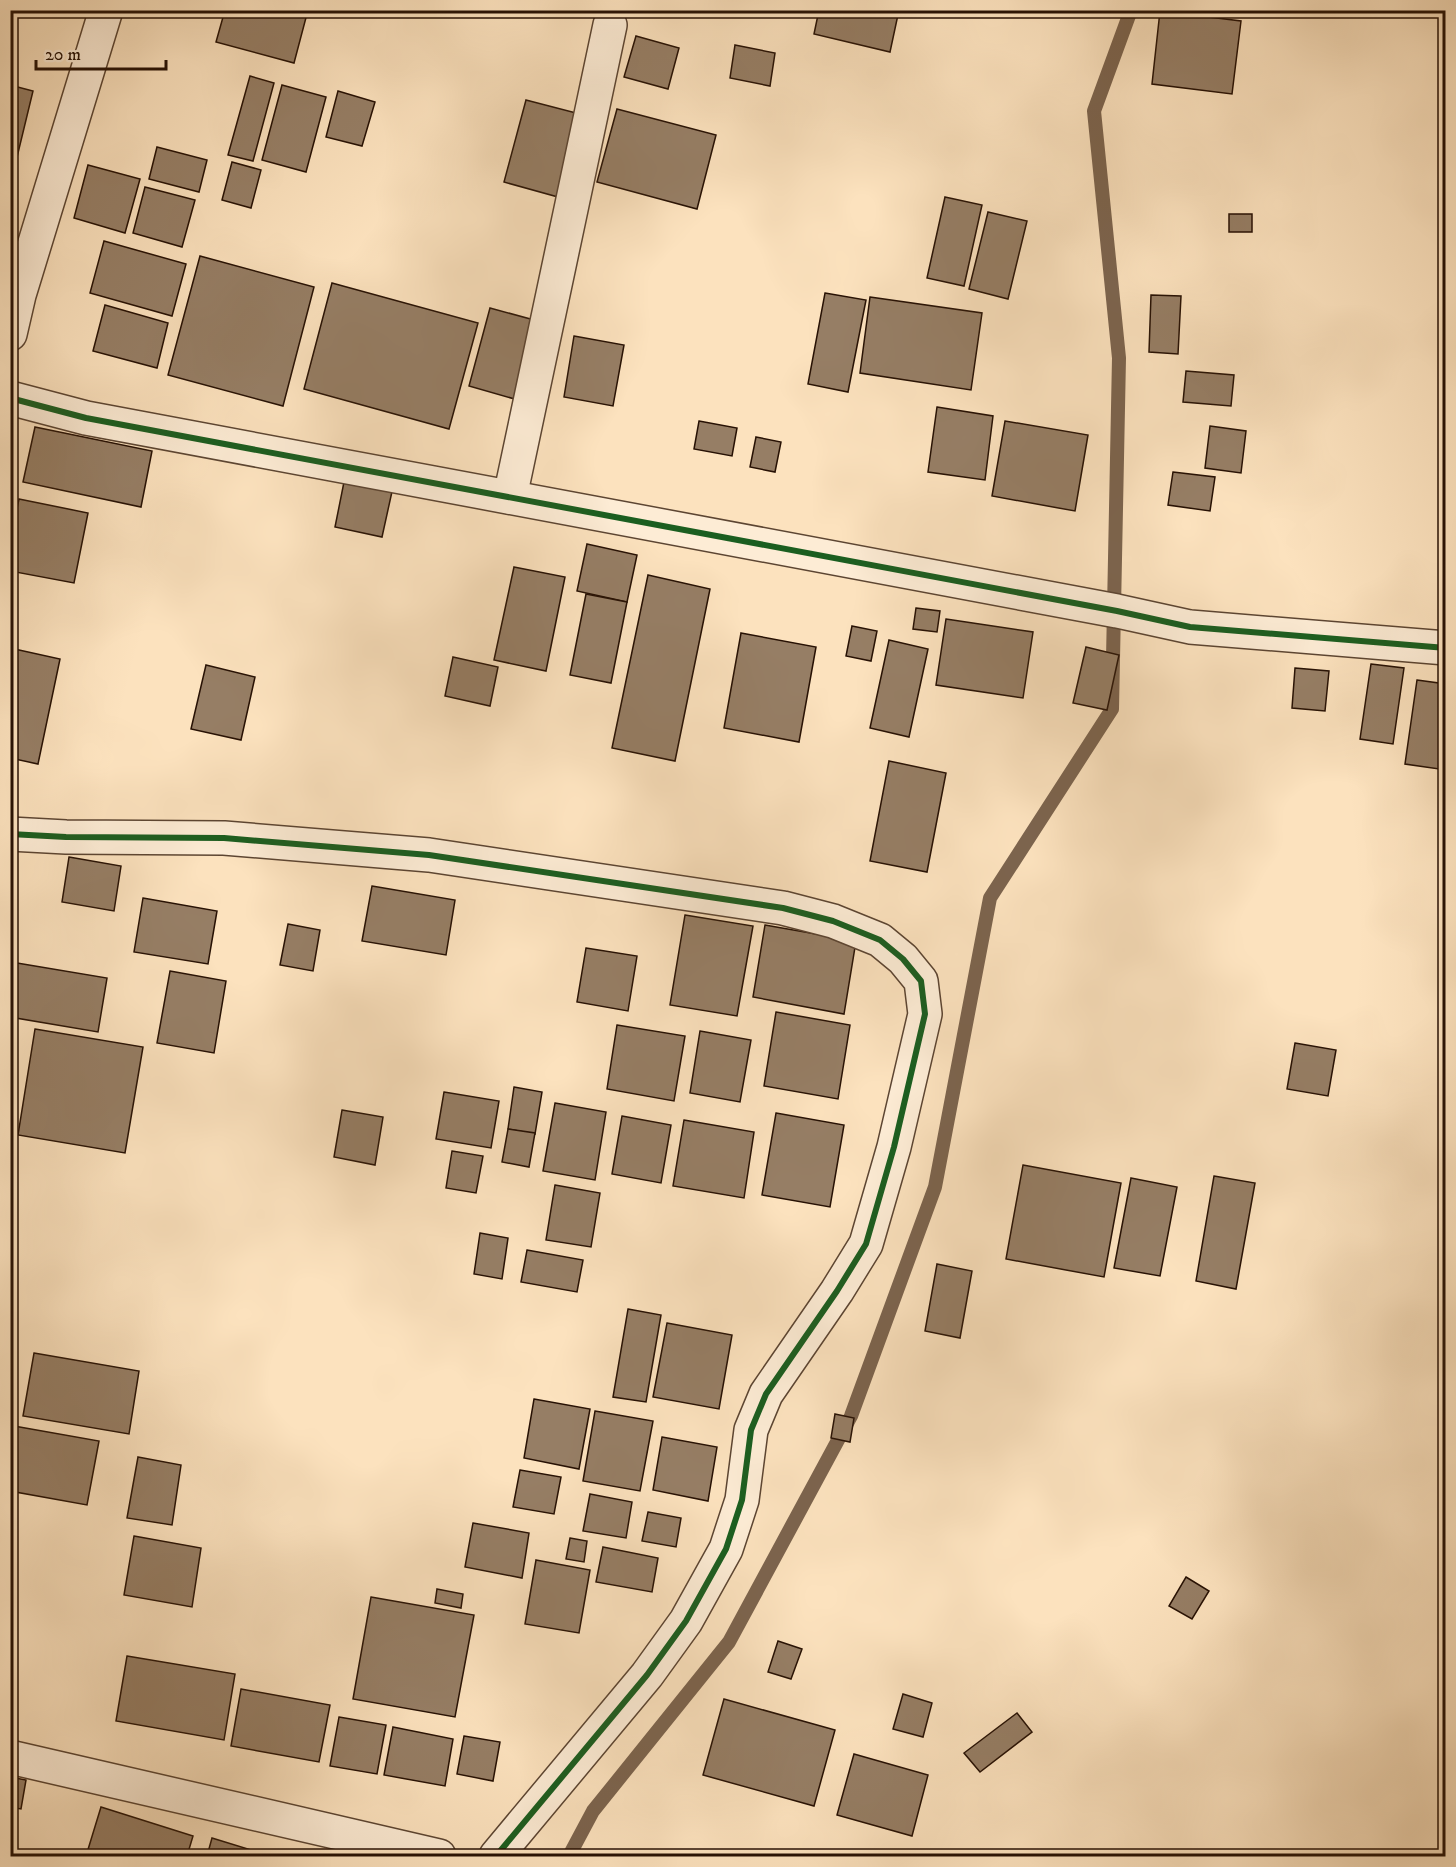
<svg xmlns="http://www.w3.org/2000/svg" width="1456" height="1867" viewBox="0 0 1456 1867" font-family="'IM FELL DW Pica',serif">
	<rect width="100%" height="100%" fill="#fce2be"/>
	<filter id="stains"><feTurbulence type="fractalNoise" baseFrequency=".00333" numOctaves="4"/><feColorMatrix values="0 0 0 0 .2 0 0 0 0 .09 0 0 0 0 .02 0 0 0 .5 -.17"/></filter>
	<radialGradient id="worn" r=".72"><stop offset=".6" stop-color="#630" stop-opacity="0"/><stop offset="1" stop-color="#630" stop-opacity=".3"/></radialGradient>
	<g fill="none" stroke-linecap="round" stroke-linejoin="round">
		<polyline stroke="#7c644e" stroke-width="14" points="569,1856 593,1811 729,1642 851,1416 935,1187 990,898 1112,709 1119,358 1094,111 1131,10"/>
	</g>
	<g fill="#967e65" stroke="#271104" stroke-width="1.5">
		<polygon points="225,10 308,10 294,63 216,42"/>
		<polygon points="763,10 790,10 789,16"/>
		<polygon points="819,10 899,10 890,52 814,34"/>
		<polygon points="1160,11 1241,21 1232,94 1152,84"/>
		<polygon points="636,36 679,48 668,89 624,77"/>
		<polygon points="735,45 775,53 770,86 730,78"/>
		<polygon points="250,76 274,83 253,161 228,155"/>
		<polygon points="10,85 33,91 11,182 10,182"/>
		<polygon points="282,85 326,97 306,172 262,160"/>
		<polygon points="338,91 375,102 362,146 326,137"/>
		<polygon points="526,100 580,114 558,197 504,182"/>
		<polygon points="617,109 716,135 697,209 597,182"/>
		<polygon points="157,147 207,160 199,192 149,179"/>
		<polygon points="232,162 261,170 251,208 222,200"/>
		<polygon points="88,165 140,179 125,233 74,218"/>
		<polygon points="145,187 195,200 182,247 133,233"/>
		<polygon points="945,197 982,205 964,286 927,278"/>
		<polygon points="988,212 1027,221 1008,299 969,289"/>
		<rect x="1229" y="214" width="23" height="18"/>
		<polygon points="104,241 186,264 172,316 90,293"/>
		<polygon points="200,256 314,287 283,406 168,375"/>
		<polygon points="332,283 478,323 449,429 304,389"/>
		<polygon points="825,293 866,300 848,392 808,384"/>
		<polygon points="1151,295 1181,296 1178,354 1149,352"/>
		<polygon points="870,297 982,313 971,390 860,373"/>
		<polygon points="105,305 168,323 157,368 93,351"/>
		<polygon points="490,308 538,321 518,400 469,386"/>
		<polygon points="574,336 624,345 613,406 564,397"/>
		<polygon points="1186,371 1234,375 1231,406 1183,402"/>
		<polygon points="937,407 993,416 985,480 928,472"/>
		<polygon points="699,421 737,428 732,456 694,449"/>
		<polygon points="1005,421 1088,435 1075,511 992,496"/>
		<polygon points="1210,426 1246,431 1241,473 1205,468"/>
		<polygon points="35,427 152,451 141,507 23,482"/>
		<polygon points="756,437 781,442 775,472 750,467"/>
		<polygon points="1173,472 1215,477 1210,511 1168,505"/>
		<polygon points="345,477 393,487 382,537 335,527"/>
		<polygon points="19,499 88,513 74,583 10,571 10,541"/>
		<polygon points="587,544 637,555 627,602 577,591"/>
		<polygon points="514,567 565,577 546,671 494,660"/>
		<polygon points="648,575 710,589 675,761 612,748"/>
		<polygon points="586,594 627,602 611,683 570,675"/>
		<polygon points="916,608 940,611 937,632 913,629"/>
		<polygon points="946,619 1033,632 1023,698 936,685"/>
		<polygon points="852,626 877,631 871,661 846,656"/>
		<polygon points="741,633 816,647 799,742 724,728"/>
		<polygon points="889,640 928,649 909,737 870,728"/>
		<polygon points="1086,647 1119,655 1107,710 1073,703"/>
		<polygon points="10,648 60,659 38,764 10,758"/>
		<polygon points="453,657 498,667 490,706 445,696"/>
		<polygon points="1371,664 1404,668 1393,744 1360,739"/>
		<polygon points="206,665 255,677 241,740 191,729"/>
		<polygon points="1295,668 1329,671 1325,711 1292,708"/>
		<polygon points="1417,680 1446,684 1446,770 1405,764"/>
		<polygon points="889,761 946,773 927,872 870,861"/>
		<polygon points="69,857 121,866 114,911 62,902"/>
		<polygon points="372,886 455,900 446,955 362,941"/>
		<polygon points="143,898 217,911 208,964 134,952"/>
		<polygon points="685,915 753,926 737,1016 670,1005"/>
		<polygon points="288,924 320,930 313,971 280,965"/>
		<polygon points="765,925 856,941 844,1014 753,997"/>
		<polygon points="586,948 637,956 628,1011 577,1002"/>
		<polygon points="17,963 107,978 98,1032 10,1017 10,1004"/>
		<polygon points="170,971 226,981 214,1053 157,1043"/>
		<polygon points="776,1012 850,1025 838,1099 764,1086"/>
		<polygon points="617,1025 685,1036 674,1101 607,1089"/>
		<polygon points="35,1029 143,1047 125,1153 18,1135"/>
		<polygon points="700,1031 751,1040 740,1102 690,1093"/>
		<polygon points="1295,1043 1336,1050 1328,1096 1287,1089"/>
		<polygon points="514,1087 542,1092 535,1134 508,1129"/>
		<polygon points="444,1092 499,1101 491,1148 436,1139"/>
		<polygon points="555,1103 606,1112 595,1180 543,1171"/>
		<polygon points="342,1110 383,1117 375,1165 334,1157"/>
		<polygon points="776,1113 844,1125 830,1207 762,1195"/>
		<polygon points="622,1116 671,1125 661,1183 612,1174"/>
		<polygon points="684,1120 754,1132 744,1198 673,1186"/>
		<polygon points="508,1129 535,1133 529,1167 502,1162"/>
		<polygon points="452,1151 483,1156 476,1193 446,1188"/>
		<polygon points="1023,1165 1121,1183 1104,1277 1006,1259"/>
		<polygon points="1214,1176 1255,1183 1236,1289 1196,1281"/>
		<polygon points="1131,1178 1177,1187 1160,1276 1114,1268"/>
		<polygon points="555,1185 600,1193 591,1247 546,1240"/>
		<polygon points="480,1233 508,1238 502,1279 474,1274"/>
		<polygon points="527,1250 583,1260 577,1292 521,1282"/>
		<polygon points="937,1264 972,1271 960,1338 925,1331"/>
		<polygon points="628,1309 661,1315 646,1402 613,1397"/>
		<polygon points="667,1323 732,1335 719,1409 653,1397"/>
		<polygon points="34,1353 139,1371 129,1434 23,1416"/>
		<polygon points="534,1399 590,1409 579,1469 524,1458"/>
		<polygon points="595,1411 653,1421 640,1491 583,1481"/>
		<polygon points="835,1414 854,1418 850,1442 831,1438"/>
		<polygon points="14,1426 99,1441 87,1505 10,1491 10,1447"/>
		<polygon points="662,1437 717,1447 708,1501 653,1490"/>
		<polygon points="138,1457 181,1465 172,1525 127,1518"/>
		<polygon points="520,1470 561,1477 554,1514 513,1507"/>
		<polygon points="590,1494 632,1502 626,1538 583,1531"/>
		<polygon points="648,1512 681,1518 676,1547 642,1541"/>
		<polygon points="473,1523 529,1533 522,1578 465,1567"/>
		<polygon points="134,1536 201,1548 192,1607 124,1595"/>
		<polygon points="570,1538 587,1541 584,1562 566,1559"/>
		<polygon points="603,1547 658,1558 652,1592 596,1582"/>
		<polygon points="536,1560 590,1570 579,1633 525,1624"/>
		<polygon points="1186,1577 1209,1591 1192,1619 1169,1606"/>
		<polygon points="437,1589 463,1594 461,1608 435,1603"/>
		<polygon points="371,1597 474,1615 455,1717 353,1699"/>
		<polygon points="778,1641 802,1649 791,1679 768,1672"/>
		<polygon points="127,1656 235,1674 224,1740 116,1721"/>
		<polygon points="241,1689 330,1705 319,1762 231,1746"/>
		<polygon points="903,1694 932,1703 923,1737 893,1729"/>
		<polygon points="724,1699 835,1730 814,1806 703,1775"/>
		<polygon points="1017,1713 1032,1732 980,1772 964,1753"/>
		<polygon points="339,1717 386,1725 377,1774 330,1766"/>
		<polygon points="393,1727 453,1739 445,1786 384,1775"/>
		<polygon points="464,1736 500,1742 493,1781 457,1774"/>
		<polygon points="854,1754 928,1775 912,1836 837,1815"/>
		<polygon points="10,1777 26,1780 21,1809 10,1807"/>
		<polygon points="101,1807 193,1836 187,1856 86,1856"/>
		<polygon points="212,1838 271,1856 207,1856"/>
		<polygon points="19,1852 36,1856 18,1856"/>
	</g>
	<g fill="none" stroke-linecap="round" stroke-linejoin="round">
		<defs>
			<g id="minor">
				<polyline points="10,334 19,295 106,10"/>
				<polyline points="10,398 86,418 1117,611 1190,627 1446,648"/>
				<polyline points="510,497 610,25"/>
				<polyline points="10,834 66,837 224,838 429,855 783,908 833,921 880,940 903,959 921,981 925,1014 894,1147 866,1244 837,1291 766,1394 751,1430 742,1500 726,1549 686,1621 647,1675 496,1856"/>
				<polyline points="10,1757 439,1856"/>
			</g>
		</defs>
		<use href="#minor" stroke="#5c4532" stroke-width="36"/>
		<use href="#minor" stroke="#fdecd5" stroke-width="33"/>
		<defs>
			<g id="cycleway">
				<polyline points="10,398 86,418 1117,611 1190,627 1446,648"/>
				<polyline points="10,834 66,837 224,838 429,855 783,908 833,921 880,940 903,959 921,981 925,1014 894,1147 866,1244 837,1291 766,1394 751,1430 742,1500 726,1549 686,1621 647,1675 496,1856"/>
			</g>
		</defs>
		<use href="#cycleway" stroke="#fdecd5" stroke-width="10"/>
		<use href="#cycleway" stroke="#1b5e20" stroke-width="6"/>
	</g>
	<rect width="1456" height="1867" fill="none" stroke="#fce2be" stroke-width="36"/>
	<rect x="12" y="12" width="1432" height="1843" fill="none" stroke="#271104" stroke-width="3"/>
	<rect x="18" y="18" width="1420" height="1831" fill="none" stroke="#271104" stroke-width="1.5"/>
	<path d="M36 60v9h130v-9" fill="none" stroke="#271104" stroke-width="3"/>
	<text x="45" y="60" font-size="18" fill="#271104" stroke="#fdecd5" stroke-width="4.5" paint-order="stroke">20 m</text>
	<rect width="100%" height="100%" filter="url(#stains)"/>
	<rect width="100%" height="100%" fill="url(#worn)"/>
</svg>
